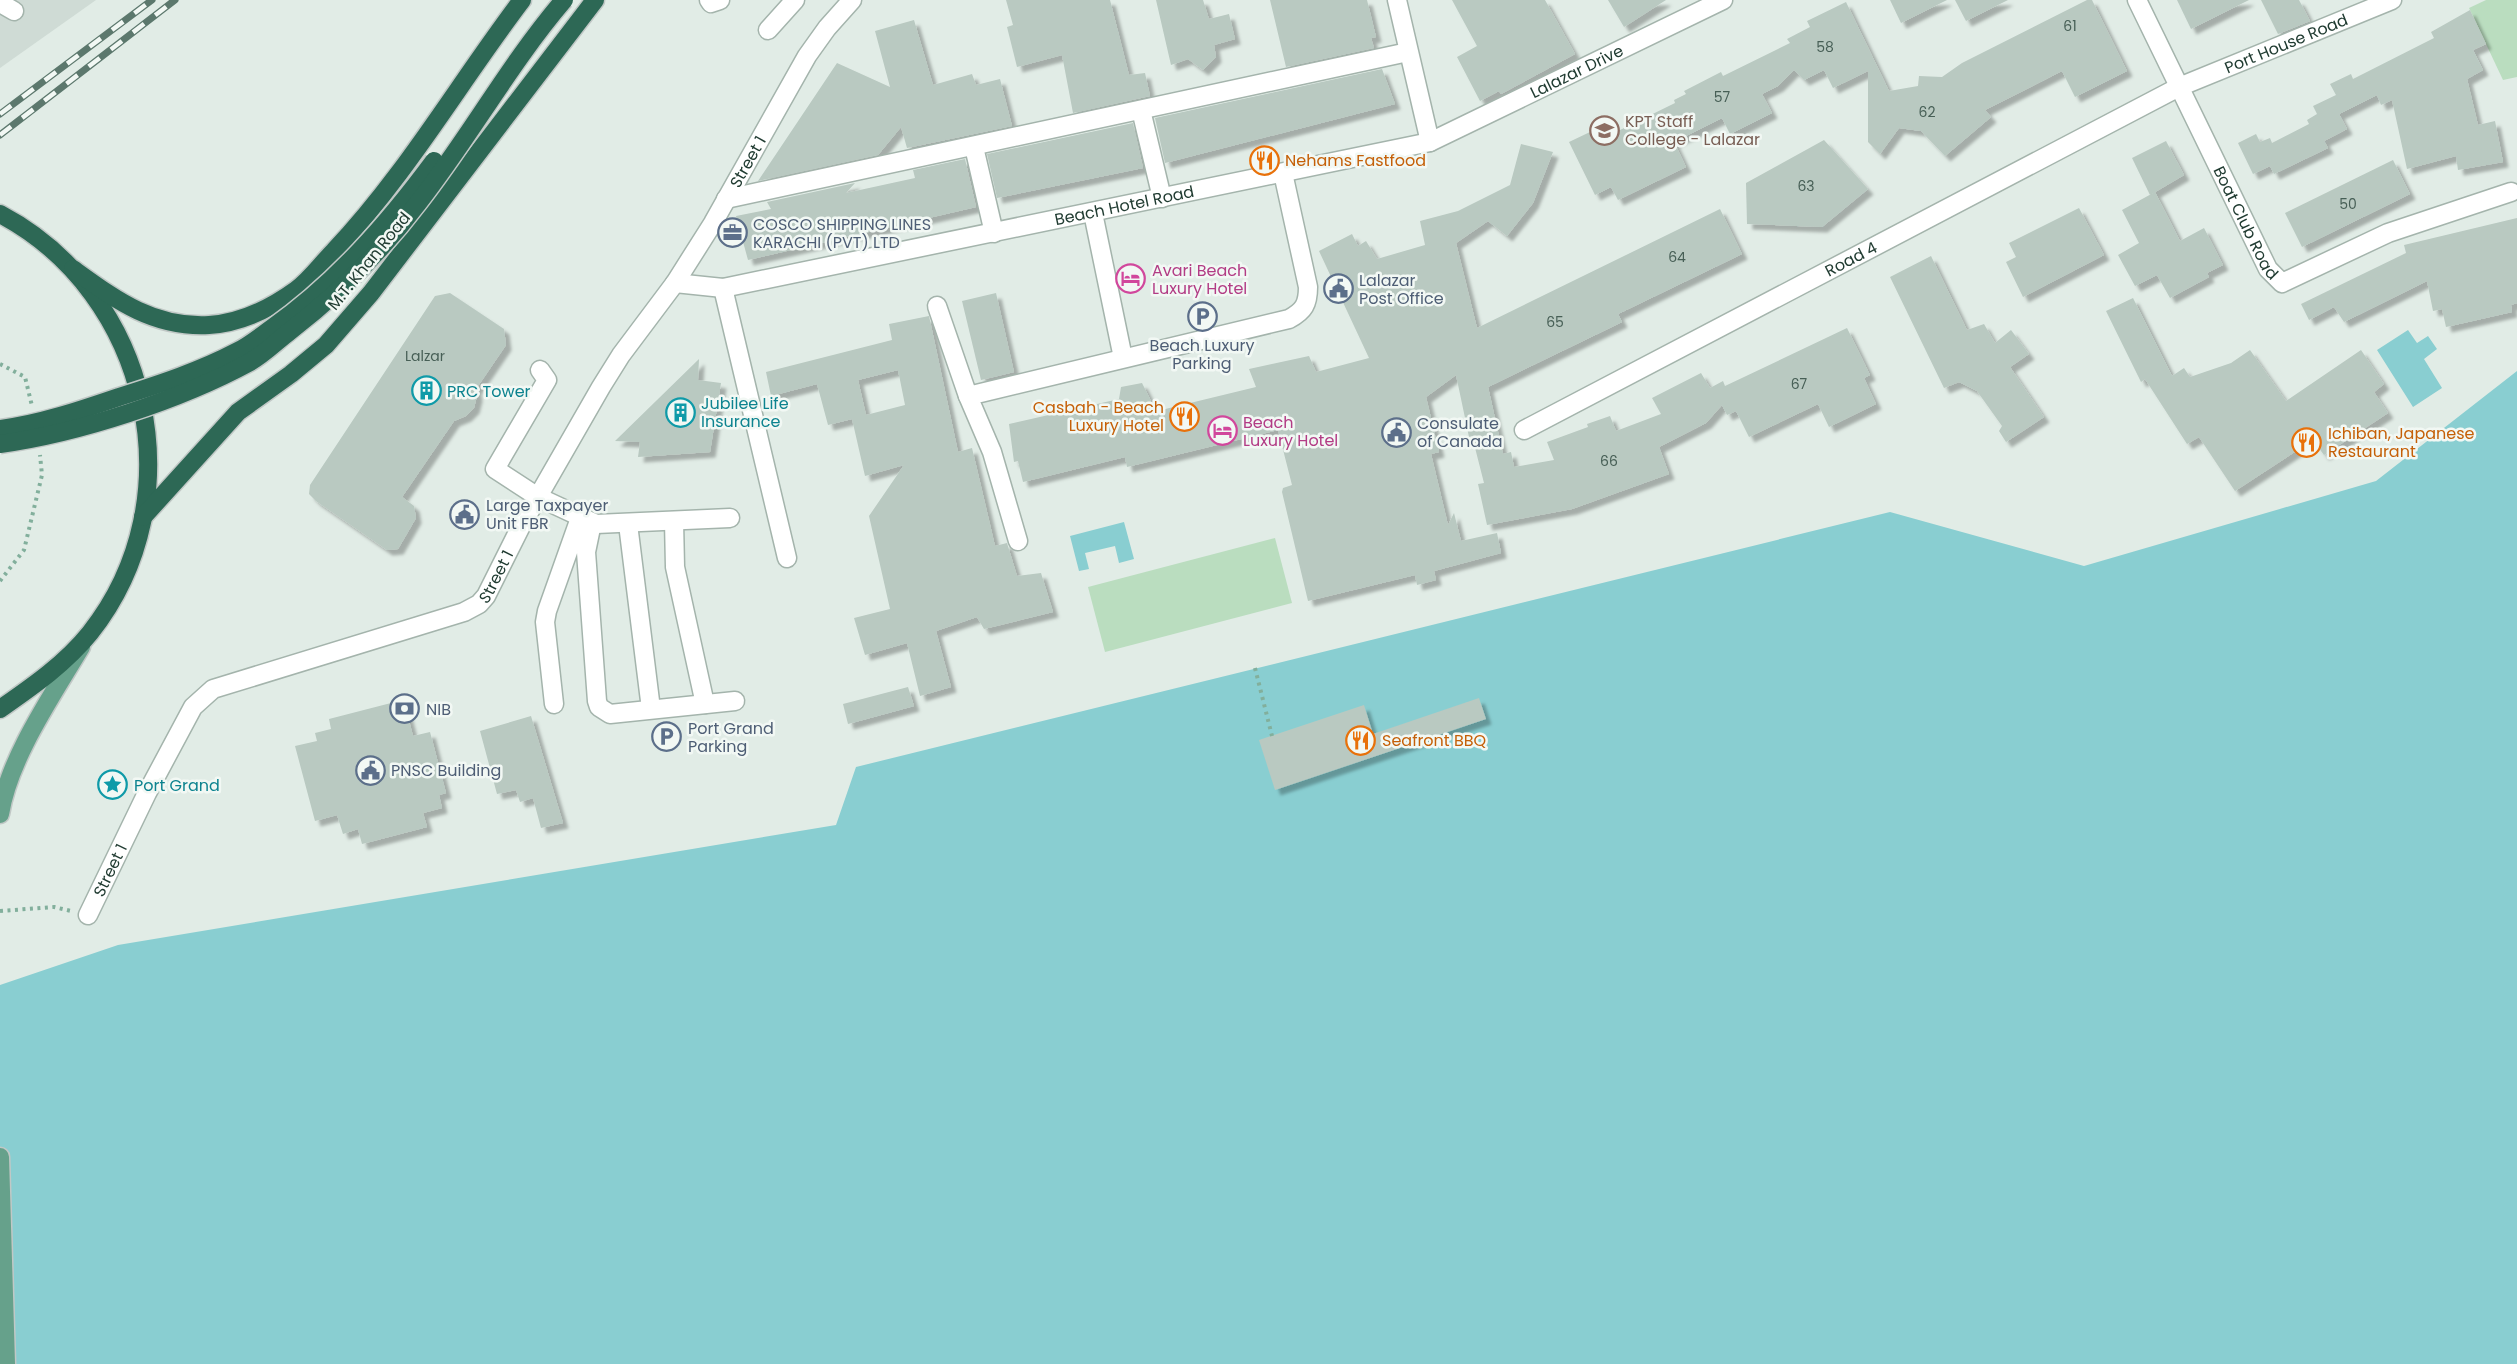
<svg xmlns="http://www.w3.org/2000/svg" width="2517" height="1364" viewBox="0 0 2517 1364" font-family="Poppins,sans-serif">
	<defs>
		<filter id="shadow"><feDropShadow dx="5.5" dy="5.5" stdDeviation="1.5" flood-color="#0004"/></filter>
	</defs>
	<rect width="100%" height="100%" fill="#e1ece6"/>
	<polygon fill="#cfdbd5" points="0,0 96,0 0,68"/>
	<g fill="#baddbf">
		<polygon points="2486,0 2517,0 2517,77 2503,80 2469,8"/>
		<polygon points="1275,538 1292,603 1105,652 1088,587"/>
	</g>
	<g fill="#89ced1">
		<polygon points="2408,330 2417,343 2428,336 2437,349 2424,359 2442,388 2413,407 2377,350"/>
		<polygon points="2517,371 2517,1364 0,1364 0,985 118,945 836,825 856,767 1890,512 2084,566 2376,481"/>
		<polygon points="1124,522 1134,559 1119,563 1115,546 1085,553 1089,569 1079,571 1070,536"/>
	</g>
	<g fill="#b9c9c1" fill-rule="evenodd" filter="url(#shadow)">
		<polygon points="1006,0 1110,0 1129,75 1145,73 1150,96 1073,113 1062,55 1017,67 1007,27 1013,25"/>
		<polygon points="1156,0 1203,0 1209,19 1229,14 1235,39 1214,45 1216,57 1203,70 1188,59 1171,65"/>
		<polygon points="1270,0 1367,0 1376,37 1371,38 1374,48 1286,67"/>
		<polygon points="1452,0 1545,0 1575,54 1501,94 1499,91 1480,101 1457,57 1477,46"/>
		<polygon points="1608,0 1666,0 1624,27"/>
		<polygon points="1890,0 1947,0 1901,23"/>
		<polygon points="1955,0 2008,0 1966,21"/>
		<polygon points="2087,0 2092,0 2127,71 2075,97 2062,71 1985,110 1991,117 1945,156 1921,131 1899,128 1880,154 1868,142 1868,71 1833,88 1824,70 1804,80 1794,70 1778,86 1762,94 1772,113 1730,134 1722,118 1674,142 1686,167 1618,200 1611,187 1595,195 1569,142 1611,122 1616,132 1675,103 1674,100 1686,94 1684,91 1721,72 1723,76 1790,43 1787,39 1810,27 1807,21 1846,2 1889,91 1918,86 1919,76 1942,77 1962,63"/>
		<polygon points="2177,0 2249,0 2191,29"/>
		<polygon points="2261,0 2299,0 2310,21 2278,34"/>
		<polygon points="2470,10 2486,44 2473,50 2483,70 2467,79 2478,125 2495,121 2503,162 2458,170 2456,156 2407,169 2392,100 2381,105 2377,95 2339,114 2347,129 2324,141 2328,148 2274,174 2270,166 2253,174 2238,143 2256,134 2260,142 2270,138 2272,143 2309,124 2307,120 2317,114 2313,106 2336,95 2330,84 2351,74 2353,79 2434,38 2431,32"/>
		<polygon points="914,20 933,85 972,74 976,85 1000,79 1012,126 907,148 901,127 878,155 758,181 837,63 890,87 875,31"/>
		<polygon points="1382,69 1395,104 1165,163 1155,118"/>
		<polygon points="1133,123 1143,168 997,198 987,154"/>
		<polygon points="1824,140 1868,189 1822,227 1747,224 1746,183"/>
		<polygon points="2166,141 2184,175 2150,195 2132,158"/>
		<polygon points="1521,144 1553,152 1533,203 1507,236 1488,221 1456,243 1477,328 1720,209 1742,254 1618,314 1622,322 1488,387 1503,454 1511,452 1514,467 1554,460 1547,442 1588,427 1587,424 1610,416 1616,431 1661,414 1652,398 1701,373 1710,388 1723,381 1725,386 1847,328 1870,375 1864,378 1876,404 1829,427 1818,404 1749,437 1736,411 1727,415 1722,405 1706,423 1659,447 1669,474 1572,509 1487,525 1478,484 1484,483 1472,436 1469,437 1456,375 1426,397 1439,452 1431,454 1448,525 1454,513 1461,541 1497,533 1501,553 1434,571 1436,580 1417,585 1415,575 1308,601 1282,492 1283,488 1292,485 1278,430 1127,467 1125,457 1023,482 1018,461 1014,462 1009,424 1119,399 1121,387 1142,383 1150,399 1153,412 1256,387 1249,369 1309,356 1316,372 1369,358 1319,251 1352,234 1358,246 1366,241 1377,259 1425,245 1420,221 1458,211 1510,185"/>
		<polygon points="965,159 976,207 748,260 736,216 771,209 767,202 855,183 846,193 915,178 913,170"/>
		<polygon points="2393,160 2410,194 2302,247 2285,213"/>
		<polygon points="2155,192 2180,241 2204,228 2223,265 2207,273 2209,277 2170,298 2157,275 2135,286 2118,255 2139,243 2122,210"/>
		<polygon points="2079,208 2104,255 2023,297 2006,262 2016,257 2009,243"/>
		<polygon points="2517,218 2517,303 2511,305 2512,312 2446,327 2442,309 2433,311 2427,281 2344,322 2334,307 2309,320 2301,304 2406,253 2404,245"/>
		<polygon points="1931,256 1967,330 1984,324 1995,343 2011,330 2029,354 2010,367 2044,417 2006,442 1999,431 2002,426 1977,391 1959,382 1944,388 1890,277"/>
		<polygon points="450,293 504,329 506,345 476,389 477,396 474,408 466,416 454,421 402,497 414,506 416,518 398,549 387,550 316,501 309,494 310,485 435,296"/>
		<polygon points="996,293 1014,372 981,380 962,301"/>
		<polygon points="2133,298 2172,376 2184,368 2190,377 2231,363 2250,350 2286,401 2361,350 2384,384 2374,392 2388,413 2324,455 2313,440 2235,491 2199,437 2187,444 2145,379 2141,382 2106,311"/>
		<path d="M 929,316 L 958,452 L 972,448 L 995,546 L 1007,543 L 1017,576 L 1041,573 L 1053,612 L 984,629 L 977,617 L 936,631 L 951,687 L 920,696 L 907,643 L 865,655 L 854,618 L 890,609 L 869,516 L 904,465 L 865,476 L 852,419 L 828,425 L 817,384 L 771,396 L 766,372 L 892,340 L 889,324 ZM 898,370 L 905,405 L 866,415 L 858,380 Z"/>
		<polygon points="699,359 698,380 721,383 710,452 638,457 640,442 615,441"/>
		<polygon points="908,687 914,706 848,724 843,704"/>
		<polygon points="1479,698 1486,719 1275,790 1259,740 1364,705 1373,734"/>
		<polygon points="391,703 394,716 407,713 413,736 430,732 446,793 439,795 442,808 423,813 427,827 362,844 358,829 343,834 337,815 315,821 295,746 317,741 315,733 331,729 329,719"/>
		<polygon points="531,716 563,823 541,828 533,798 520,802 516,790 497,794 480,731"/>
	</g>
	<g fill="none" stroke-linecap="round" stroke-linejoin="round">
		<defs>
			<g id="minor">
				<polyline points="709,0 711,3 720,0"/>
				<polyline points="1397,0 1430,142"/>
				<path id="s1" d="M 2137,0 L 2268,269 L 2282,283 L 2388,233 L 2511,192"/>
				<polyline points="0,3 14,11"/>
				<polyline points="768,30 795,0"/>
				<polyline points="1141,110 1162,198"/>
				<polyline points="974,147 994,233"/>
				<polyline points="726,199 1408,52"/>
				<polyline points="1093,213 1123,358"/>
				<path id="s2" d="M 675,283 L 723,288 L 1430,142 L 1723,0"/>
				<polyline points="723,288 787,558"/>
				<polyline points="937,306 968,396"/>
				<polyline points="540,370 547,380 495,469 538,497 596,524 730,518"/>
				<path id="s3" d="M 1524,430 L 2179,87 L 2392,0"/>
				<polyline points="674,521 675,567 705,704"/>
				<polyline points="592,523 586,552 597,701 599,707 610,714 735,701"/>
				<polyline points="628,524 651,709"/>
				<path d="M 1018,541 L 992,452 L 968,396 L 1289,319 C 1304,311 1308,304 1308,287 L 1283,173"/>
				<polyline points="554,704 545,622 547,611 580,518"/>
				<path id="s4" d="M 88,915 L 147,793 L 193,707 L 213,689 L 464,612 L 479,604 L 486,596 L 520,528 L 601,387 L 621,355 L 675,283 L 713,223 L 807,56 L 827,28 L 852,0"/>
			</g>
			<g id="major">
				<path d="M 0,814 C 9,758 52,696 81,647"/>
				<polyline points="0,1157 6,1364"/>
			</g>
			<g id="highway">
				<path d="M 0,214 C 150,293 197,498 90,633 C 65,664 33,686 0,709"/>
				<path d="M 73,269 C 116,300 153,328 209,325 C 240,323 271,308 296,290 C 310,280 322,263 334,251 C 406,175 459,83 522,0"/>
				<polyline points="143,517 238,412 291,374 326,345 371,293 595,0"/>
			</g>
		</defs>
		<use href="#minor" stroke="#a4b4ac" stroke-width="21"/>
		<use href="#major" stroke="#c1c8c6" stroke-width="21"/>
		<use href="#highway" stroke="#c1c8c6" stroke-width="21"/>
		<g stroke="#82af9c" stroke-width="4" stroke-dasharray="3 4.5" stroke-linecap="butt">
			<polyline points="0,364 25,377 32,406"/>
			<polyline points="0,581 24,550 42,475 40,455"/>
			<polyline points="1255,668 1272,736"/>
			<polyline points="0,911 54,907 71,911"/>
		</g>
		<use href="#minor" stroke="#fff" stroke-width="18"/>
		<use href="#major" stroke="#66a18b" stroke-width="18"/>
		<use href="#highway" stroke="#2d6855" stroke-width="18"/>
		<defs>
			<g id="rail">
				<polyline points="0,114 152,0"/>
				<polyline points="0,135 175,0"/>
			</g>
		</defs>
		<use href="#rail" stroke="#5c786d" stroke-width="7"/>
		<use href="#rail" stroke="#f2f8f4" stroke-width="4.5" stroke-dasharray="14" stroke-linecap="butt"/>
		<defs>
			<g id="highway-bridge">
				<path d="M 0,429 C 40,424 81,410 119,397 C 160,384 200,371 238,351 C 250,345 261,336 272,328 C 336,283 388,223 434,161"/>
				<path d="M 0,444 C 79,433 180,400 250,362 C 264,354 277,341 290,331 C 338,294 381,252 418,203 C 469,138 510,63 564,0"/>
			</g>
		</defs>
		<use href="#highway-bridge" stroke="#c1c8c6" stroke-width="21" stroke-linecap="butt"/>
		<use href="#highway-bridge" stroke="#2d6855" stroke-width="18"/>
	</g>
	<defs>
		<symbol id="university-ring" viewBox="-11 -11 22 22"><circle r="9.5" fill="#f2f8f4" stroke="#8d6e63" stroke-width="1.5"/><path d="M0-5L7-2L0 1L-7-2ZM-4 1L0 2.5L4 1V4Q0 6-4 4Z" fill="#8d6e63"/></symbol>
		<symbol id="restaurant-ring" viewBox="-11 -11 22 22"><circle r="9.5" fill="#f2f8f4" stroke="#e8710a" stroke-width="1.5"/><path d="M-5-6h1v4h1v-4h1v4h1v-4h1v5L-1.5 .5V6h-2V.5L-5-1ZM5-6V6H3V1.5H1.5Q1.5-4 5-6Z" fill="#e8710a"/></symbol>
		<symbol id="office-ring" viewBox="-11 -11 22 22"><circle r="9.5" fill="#f2f8f4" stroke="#5c6f8a" stroke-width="1.5"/><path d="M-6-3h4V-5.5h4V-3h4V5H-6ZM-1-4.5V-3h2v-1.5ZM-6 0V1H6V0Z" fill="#5c6f8a"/></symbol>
		<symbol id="hotel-ring" viewBox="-11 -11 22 22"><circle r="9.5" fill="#f2f8f4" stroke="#d1479c" stroke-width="1.5"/><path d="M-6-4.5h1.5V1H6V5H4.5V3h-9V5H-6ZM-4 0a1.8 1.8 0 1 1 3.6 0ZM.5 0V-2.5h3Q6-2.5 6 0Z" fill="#d1479c"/></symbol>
		<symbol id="civic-ring" viewBox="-11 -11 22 22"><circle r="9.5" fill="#f2f8f4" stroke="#5c6f8a" stroke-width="1.5"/><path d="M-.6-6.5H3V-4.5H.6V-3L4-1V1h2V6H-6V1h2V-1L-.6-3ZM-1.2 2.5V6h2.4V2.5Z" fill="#5c6f8a"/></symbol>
		<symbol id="parking-ring" viewBox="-11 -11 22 22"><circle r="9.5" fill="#f2f8f4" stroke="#5c6f8a" stroke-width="1.5"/><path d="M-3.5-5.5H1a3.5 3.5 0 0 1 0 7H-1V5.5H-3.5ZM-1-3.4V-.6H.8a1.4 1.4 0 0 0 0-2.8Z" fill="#5c6f8a"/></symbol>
		<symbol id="building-ring" viewBox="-11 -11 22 22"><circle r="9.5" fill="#f2f8f4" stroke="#0f9aa8" stroke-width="1.5"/><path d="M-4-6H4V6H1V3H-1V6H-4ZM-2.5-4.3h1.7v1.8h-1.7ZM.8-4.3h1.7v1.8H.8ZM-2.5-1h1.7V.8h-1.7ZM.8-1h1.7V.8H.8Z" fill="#0f9aa8"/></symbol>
		<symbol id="bank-ring" viewBox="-11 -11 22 22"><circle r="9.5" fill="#f2f8f4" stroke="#5c6f8a" stroke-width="1.5"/><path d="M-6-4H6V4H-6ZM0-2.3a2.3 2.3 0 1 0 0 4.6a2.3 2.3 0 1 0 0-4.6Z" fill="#5c6f8a"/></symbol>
		<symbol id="sight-ring" viewBox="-11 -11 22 22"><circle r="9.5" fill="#f2f8f4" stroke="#0f9aa8" stroke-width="1.5"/><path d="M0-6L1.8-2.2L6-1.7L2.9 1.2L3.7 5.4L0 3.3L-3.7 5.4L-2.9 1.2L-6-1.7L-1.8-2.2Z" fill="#0f9aa8"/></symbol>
	</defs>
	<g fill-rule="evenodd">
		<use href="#university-ring" x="1588" y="114" width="33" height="33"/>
		<use href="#restaurant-ring" x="1248" y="144" width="33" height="33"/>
		<use href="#office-ring" x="716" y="216" width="33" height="33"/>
		<use href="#hotel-ring" x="1114" y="262" width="33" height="33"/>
		<use href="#civic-ring" x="1322" y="272" width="33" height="33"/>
		<use href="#parking-ring" x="1186" y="300" width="33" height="33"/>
		<use href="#building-ring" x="410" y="374" width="33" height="33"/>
		<use href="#building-ring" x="664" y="396" width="33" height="33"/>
		<use href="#restaurant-ring" x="1168" y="400" width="33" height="33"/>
		<use href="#hotel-ring" x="1206" y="414" width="33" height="33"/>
		<use href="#civic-ring" x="1380" y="416" width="33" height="33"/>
		<use href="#restaurant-ring" x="2290" y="426" width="33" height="33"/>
		<use href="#civic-ring" x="448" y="498" width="33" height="33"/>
		<use href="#bank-ring" x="388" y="692" width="33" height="33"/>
		<use href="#parking-ring" x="650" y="720" width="33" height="33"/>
		<use href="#restaurant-ring" x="1344" y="724" width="33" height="33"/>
		<use href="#civic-ring" x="354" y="754" width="33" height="33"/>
		<use href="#sight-ring" x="96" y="768" width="33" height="33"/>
	</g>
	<g text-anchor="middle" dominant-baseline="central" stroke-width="5" stroke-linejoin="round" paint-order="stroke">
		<g font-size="14" fill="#475f56">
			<text x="2070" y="26">61</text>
			<text x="1825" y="47">58</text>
			<text x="1722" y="97">57</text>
			<text x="1927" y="112">62</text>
			<text x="1806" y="186">63</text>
			<text x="2348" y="204">50</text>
			<text x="1677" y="257">64</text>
			<text x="1555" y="322">65</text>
			<text x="425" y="356">Lalzar</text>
			<text x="1799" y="384">67</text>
			<text x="1609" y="461">66</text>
		</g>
		<g font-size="16" fill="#213c32" stroke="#f2f8f4">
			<text stroke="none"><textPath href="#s3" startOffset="855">Port House Road</textPath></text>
			<text stroke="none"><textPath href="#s2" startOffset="933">Lalazar Drive</textPath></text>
			<text stroke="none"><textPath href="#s4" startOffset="1058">Street 1</textPath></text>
			<text stroke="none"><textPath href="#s2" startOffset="458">Beach Hotel Road</textPath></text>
			<text stroke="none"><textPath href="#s1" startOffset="248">Boat Club Road</textPath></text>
			<text stroke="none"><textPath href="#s3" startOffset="369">Road 4</textPath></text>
			<text transform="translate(369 261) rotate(-51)">M.T. Khan Road</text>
			<text stroke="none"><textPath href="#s4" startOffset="572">Street 1</textPath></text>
			<text stroke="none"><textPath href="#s4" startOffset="50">Street 1</textPath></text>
		</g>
		<g font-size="16" fill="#785e54" stroke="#f2f8f4" text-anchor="start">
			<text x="1625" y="121">KPT Staff<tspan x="1625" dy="18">College - Lalazar</tspan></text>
		</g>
		<g font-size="16" fill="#c56008" stroke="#f2f8f4" text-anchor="start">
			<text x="1285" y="160">Nehams Fastfood</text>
			<text x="1164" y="407" text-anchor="end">Casbah - Beach<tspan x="1164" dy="18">Luxury Hotel</tspan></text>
			<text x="2328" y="433">Ichiban, Japanese<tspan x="2328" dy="18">Restaurant</tspan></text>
			<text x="1382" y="740">Seafront BBQ</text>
		</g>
		<g font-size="16" fill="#4e5e75" stroke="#f2f8f4" text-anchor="start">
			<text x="753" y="224">COSCO SHIPPING LINES<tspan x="753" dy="18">KARACHI (PVT) LTD</tspan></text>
			<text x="1359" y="280">Lalazar<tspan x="1359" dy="18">Post Office</tspan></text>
			<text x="1202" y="345" text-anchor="middle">Beach Luxury<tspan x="1202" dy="18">Parking</tspan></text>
			<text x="1417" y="423">Consulate<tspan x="1417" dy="18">of Canada</tspan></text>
			<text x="486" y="505">Large Taxpayer<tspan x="486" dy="18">Unit FBR</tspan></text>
			<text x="426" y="709">NIB</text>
			<text x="688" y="728">Port Grand<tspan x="688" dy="18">Parking</tspan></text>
			<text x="391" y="770">PNSC Building</text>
		</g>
		<g font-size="16" fill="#b23c85" stroke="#f2f8f4" text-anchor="start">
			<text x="1152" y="270">Avari Beach<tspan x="1152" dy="18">Luxury Hotel</tspan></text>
			<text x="1243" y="422">Beach<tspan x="1243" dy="18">Luxury Hotel</tspan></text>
		</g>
		<g font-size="16" fill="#0d838f" stroke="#f2f8f4" text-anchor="start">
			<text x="447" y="391">PRC Tower</text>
			<text x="701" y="403">Jubilee Life<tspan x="701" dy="18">Insurance</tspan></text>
			<text x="134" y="785">Port Grand</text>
		</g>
	</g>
</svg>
